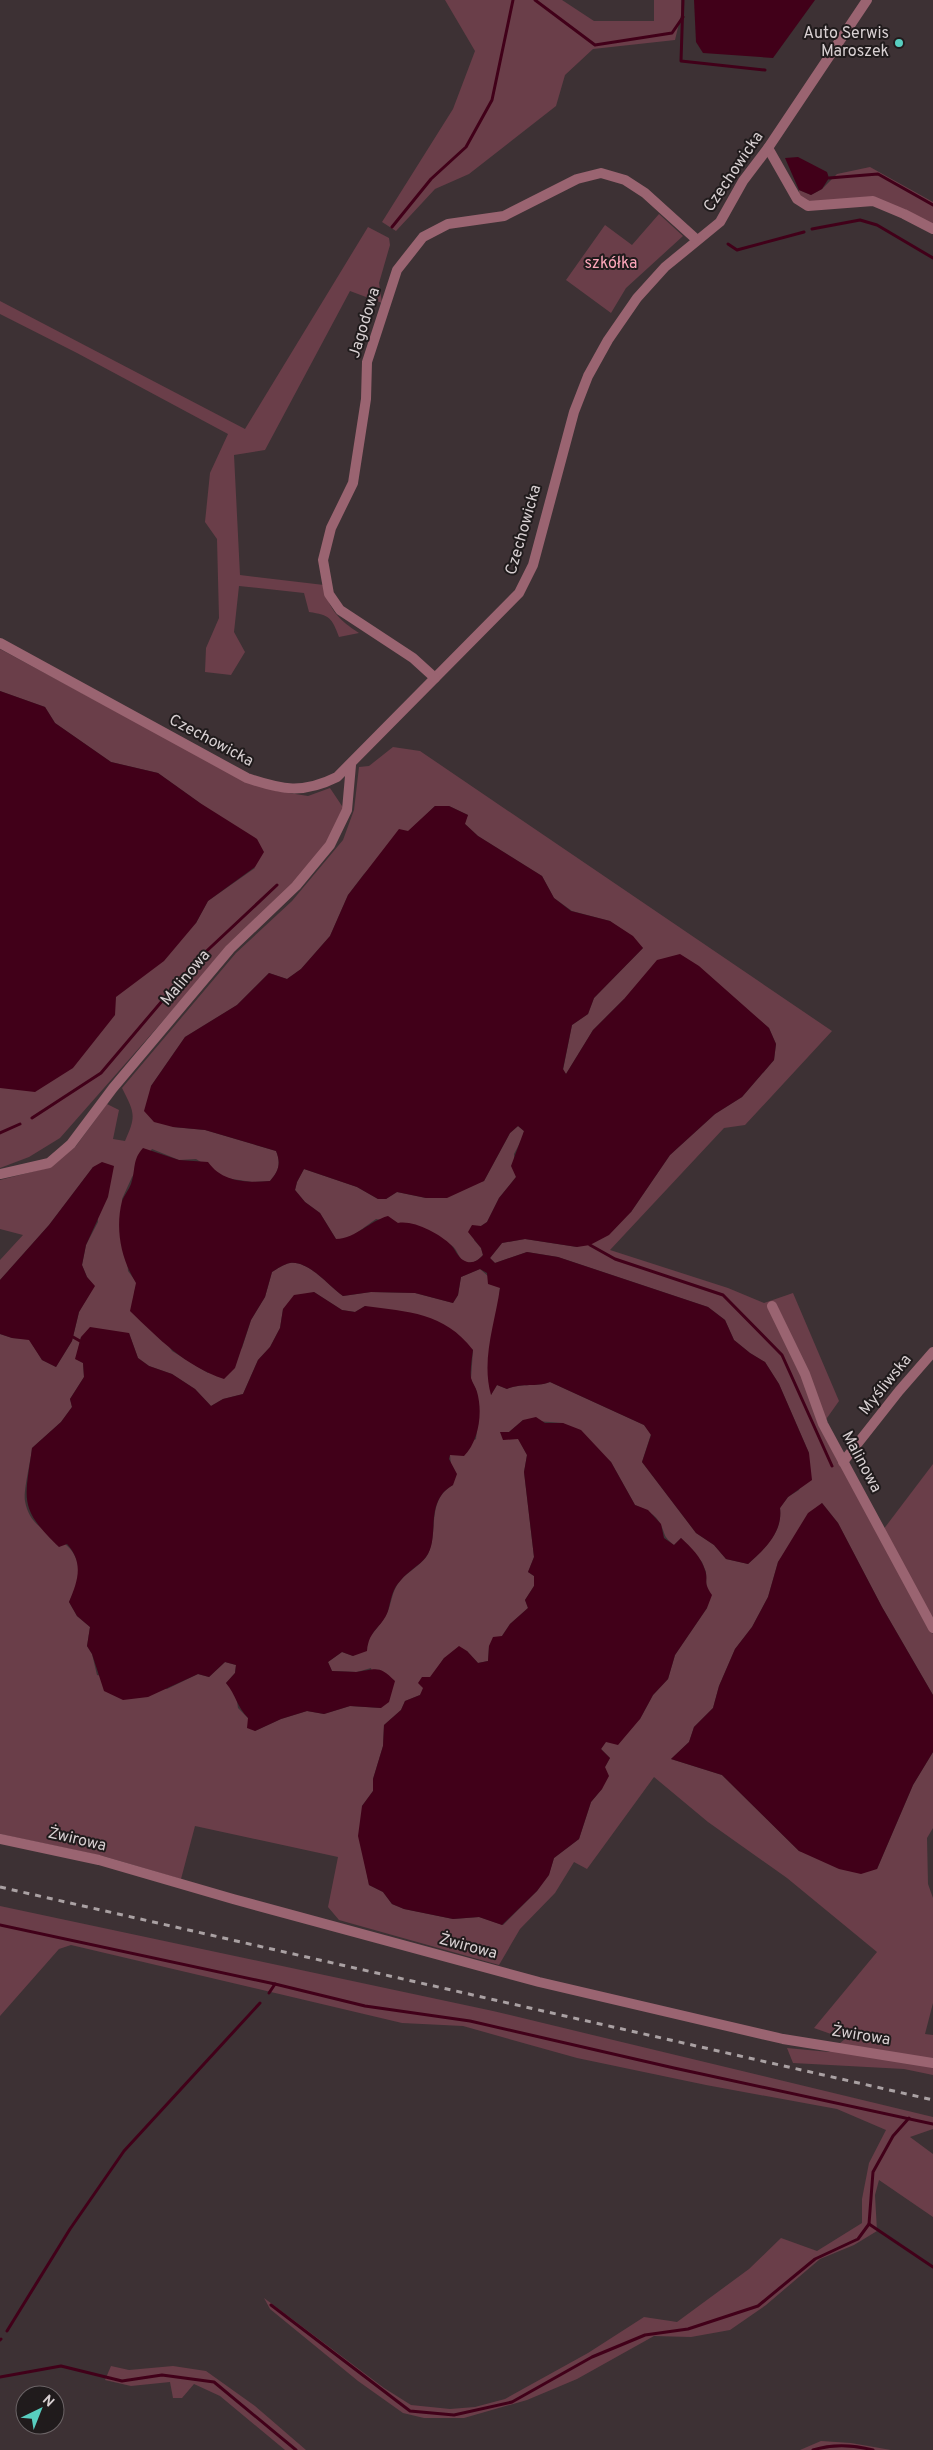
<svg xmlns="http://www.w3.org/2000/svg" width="933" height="2450" viewBox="0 0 933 2450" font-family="Overpass,sans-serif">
	<rect width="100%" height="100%" fill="#3d3134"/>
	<g fill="#6a3e49" fill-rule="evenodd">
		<polygon points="445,0 562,0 594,21 654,21 654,0 681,0 681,15 675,40 593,49 565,75 556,106 469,174 435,189 396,231 382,222 453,109 475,51"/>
		<polygon points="870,167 933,202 933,225 874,198 807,203 799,197 799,190 811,195 822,189 837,174"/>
		<polygon points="659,214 683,236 626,288 611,313 566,280 605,225 632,245"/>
		<path d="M 368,227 L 389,238 L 390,245 L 379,283 L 382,303 L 350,291 L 265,450 L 234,455 L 240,575 L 324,585 C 328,609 339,620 359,633 L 339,637 C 332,618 330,615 309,612 L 304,593 L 239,586 L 234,632 L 245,652 L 231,675 L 205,672 L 206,648 L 219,618 L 217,539 L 205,522 L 210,473 L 228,434 L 77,353 L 0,314 L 0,301 L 245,429 Z"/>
		<polygon points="0,649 246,781 276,791 308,796 330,788 344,809 327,843 294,884 227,948 60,1138 29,1157 0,1168 0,978 196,923 208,901 255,868 200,803 158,773 111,762 55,723 45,707 0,691"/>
		<path d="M 393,747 L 420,751 L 832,1031 L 745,1125 L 724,1128 L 610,1250 L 728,1288 L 764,1303 L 793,1293 L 839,1401 L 822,1425 L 933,1634 L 933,1695 L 882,1607 L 838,1523 L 822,1503 L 778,1562 L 768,1597 L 752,1627 L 735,1649 L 719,1686 L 713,1708 L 694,1727 L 689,1742 L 671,1759 L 722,1775 L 799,1851 L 877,1869 L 913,1785 L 933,1752 L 933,1828 L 927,1838 L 928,1884 L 933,1898 L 933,2003 L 925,2034 L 933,2035 L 933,2075 L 904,2069 L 793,2063 L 787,2048 L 829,2052 L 845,2039 L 814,2028 L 877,1952 L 787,1878 L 708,1822 L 654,1777 L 587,1869 L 574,1862 L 555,1893 L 520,1929 L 499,1965 L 339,1920 L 328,1907 L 338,1857 L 195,1826 L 181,1879 L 103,1856 L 0,1834 L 0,1334 L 12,1338 L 29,1339 L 42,1360 L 56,1367 L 72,1341 L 79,1312 L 94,1286 L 87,1277 L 82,1265 L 86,1245 L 98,1222 L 93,1167 L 49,1225 L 0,1280 L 0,1260 L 23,1235 L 0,1229 L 0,1180 L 51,1167 L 76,1146 L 107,1104 L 119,1110 L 113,1139 L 125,1141 C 137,1115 134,1112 122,1088 L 236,953 L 292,901 L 343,840 L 354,810 L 359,767 L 369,766 ZM 435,806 L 449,806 L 468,815 L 464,823 L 478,836 L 542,876 L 554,898 L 572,911 L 610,921 L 643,948 L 594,998 L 588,1014 L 572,1025 L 563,1070 L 566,1074 L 593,1030 L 624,999 L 752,1014 L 769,1028 L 776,1044 L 774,1060 L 742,1097 L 715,1114 L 670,1155 L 631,1212 L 577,1247 L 525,1239 L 502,1243 L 490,1258 L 495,1263 L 527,1252 L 558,1257 L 708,1307 L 725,1320 L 734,1340 L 750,1353 L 765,1362 L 779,1384 L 809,1453 L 799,1490 L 788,1497 L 780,1508 C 783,1531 765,1549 748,1564 L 726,1559 L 714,1545 L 696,1533 L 642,1462 L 651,1434 L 644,1425 L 550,1382 C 534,1388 524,1382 507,1389 L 497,1385 L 491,1395 L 500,1287 L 480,1269 L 461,1277 L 458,1295 L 453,1303 L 415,1293 L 371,1292 L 343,1296 C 329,1286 308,1260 290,1263 C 284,1264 277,1269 272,1272 L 265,1297 L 251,1320 L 242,1348 L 208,1373 L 172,1351 L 134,1293 L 137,1283 L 128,1271 L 122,1199 L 132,1177 L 152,1149 L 179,1160 L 196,1159 L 226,1178 L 252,1182 L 270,1181 C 279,1171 281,1163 276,1151 L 205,1130 L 173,1127 L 151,1086 L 185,1037 L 237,1005 L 269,973 L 287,979 L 301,969 L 330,936 L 348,895 L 364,874 ZM 314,1292 L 342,1310 L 355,1312 L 365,1306 L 473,1350 L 471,1379 L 477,1392 L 479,1411 L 476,1439 L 450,1455 L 453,1485 C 426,1500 439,1531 428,1554 C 422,1565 407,1572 400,1581 C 391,1592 392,1603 387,1613 C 379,1628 364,1643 353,1656 L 342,1652 L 328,1662 L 332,1671 L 357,1672 L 371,1668 L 381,1708 L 350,1706 L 324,1714 L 307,1711 L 281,1719 L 255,1731 L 248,1718 L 238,1708 L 236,1695 L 226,1683 L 235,1673 L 236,1665 L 225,1662 L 209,1677 L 198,1674 L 167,1689 L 97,1675 L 92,1654 L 87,1646 L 90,1627 L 77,1616 L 69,1602 C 72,1595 79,1585 79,1578 C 81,1530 32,1543 25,1501 C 23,1491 31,1460 32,1448 L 61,1422 L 72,1407 L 70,1399 L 84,1377 L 83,1363 L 76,1359 L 81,1337 L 129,1333 L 138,1358 L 149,1366 L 172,1374 L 195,1389 L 211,1406 L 223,1399 L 243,1394 L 258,1360 L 270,1347 L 280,1328 L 283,1309 ZM 523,1420 L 563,1423 L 611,1462 L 635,1505 C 645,1509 656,1514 661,1525 C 666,1536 663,1536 674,1545 L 681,1538 L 702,1562 L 706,1572 L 707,1608 L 675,1655 L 668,1679 L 653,1695 L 640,1719 L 606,1741 L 601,1749 L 610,1758 L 605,1767 L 602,1789 L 591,1802 L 579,1839 L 554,1858 L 549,1874 L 537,1891 L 503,1925 L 479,1917 L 453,1919 L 404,1909 L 392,1904 L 383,1892 L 369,1885 L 364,1858 L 362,1806 L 373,1791 L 373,1779 L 383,1746 L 384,1725 L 401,1710 L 405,1701 L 420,1695 L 444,1658 L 467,1651 L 478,1663 L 488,1661 L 489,1646 L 502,1636 L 510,1624 L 528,1608 L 525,1600 L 534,1586 L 534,1576 L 528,1572 L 534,1557 L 524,1472 L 527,1455 L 518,1438 L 509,1432 Z"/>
		<path d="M 518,1126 L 524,1131 L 523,1137 L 514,1154 L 516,1177 L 499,1198 L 487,1222 L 481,1226 L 474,1240 L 481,1248 L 483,1255 C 478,1260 474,1264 466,1262 C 458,1260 458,1249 451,1245 C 428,1233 401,1223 376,1219 L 348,1239 L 336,1239 L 320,1213 L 305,1202 L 295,1190 L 297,1182 L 304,1169 L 357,1187 L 378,1199 L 386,1199 L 397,1192 L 426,1198 L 484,1181 L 510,1133 Z"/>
		<polygon points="933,1464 933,1622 883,1530"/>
		<polygon points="0,1906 493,2011 933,2117 933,2129 910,2137 933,2154 933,2217 879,2180 875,2195 877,2231 854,2245 820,2259 766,2305 730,2330 691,2337 654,2336 577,2379 527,2400 464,2418 424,2418 403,2413 358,2381 270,2309 264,2298 384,2388 411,2405 450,2409 475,2407 505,2399 588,2353 644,2317 677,2322 749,2269 781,2238 817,2251 862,2223 862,2199 869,2163 886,2130 837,2109 706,2085 577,2058 463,2026 402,2023 71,1945 59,1949 0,2016"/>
		<polygon points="111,2366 129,2370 173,2366 206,2371 255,2406 306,2450 285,2450 220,2396 194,2384 182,2398 173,2398 170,2382 131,2386 105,2380"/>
		<polygon points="821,2441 851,2443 891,2450 800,2450"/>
	</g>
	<g fill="#410019" fill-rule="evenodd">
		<polygon points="694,0 815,0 773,58 703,53 696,42"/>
		<polygon points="798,157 827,172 829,178 822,189 811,195 799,190 785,158"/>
		<polygon points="0,691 45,707 55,723 111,762 158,773 200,803 257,839 264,852 255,867 208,901 196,923 164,961 116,997 115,1015 73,1068 35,1092 0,1088"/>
		<path d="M 435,806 L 449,806 L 468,815 L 465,824 L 478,836 L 542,876 L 554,898 L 571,911 L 610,921 L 633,936 L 643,948 L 594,998 L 588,1014 L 572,1025 L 563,1069 L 566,1074 L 593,1030 L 624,999 L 657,960 L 680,954 L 699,966 L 769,1028 L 776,1044 L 774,1060 L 742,1097 L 715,1114 L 670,1155 L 631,1212 L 609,1235 L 590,1245 L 577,1247 L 525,1239 L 502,1243 L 490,1258 L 495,1263 L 527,1252 L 558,1257 L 708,1307 L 725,1320 L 734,1340 L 750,1353 L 765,1362 L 779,1384 L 809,1453 L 812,1480 L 788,1497 L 780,1508 C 783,1532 765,1549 748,1564 L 726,1559 L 714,1545 L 696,1533 L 642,1462 L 651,1435 L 644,1425 L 550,1382 C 534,1388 524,1382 507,1389 L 497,1385 L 491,1395 C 481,1359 495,1324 500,1288 L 488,1284 L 487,1273 L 480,1269 L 461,1277 L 458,1295 L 453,1303 L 415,1293 L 371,1292 L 343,1296 C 329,1286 308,1260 290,1263 C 284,1264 277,1269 272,1272 L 265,1297 L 251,1320 L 235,1368 L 224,1379 C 185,1366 159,1339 130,1311 L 136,1283 C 121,1259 115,1229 122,1201 C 124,1195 129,1190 131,1184 C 136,1169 132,1160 143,1148 L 179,1160 L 208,1162 C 222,1182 246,1183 270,1181 C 279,1171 281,1163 276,1151 L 205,1130 L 173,1127 L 154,1122 L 144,1111 L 151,1086 L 185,1037 L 237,1005 L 269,973 L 287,979 L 301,969 L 330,936 L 348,895 L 399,829 L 408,831 ZM 518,1126 L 524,1131 L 511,1166 L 516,1177 L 499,1198 L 487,1222 L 481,1226 L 472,1225 L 468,1232 L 481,1248 L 483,1255 C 478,1261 471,1265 463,1260 C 458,1257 455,1249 451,1245 C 440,1234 414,1220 398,1223 L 388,1216 C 369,1221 357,1238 336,1239 L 320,1213 L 305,1202 L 295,1190 L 297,1182 L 304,1169 L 357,1187 L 378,1199 L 386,1199 L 397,1192 L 426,1198 L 447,1198 L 484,1181 L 510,1133 Z"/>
		<polygon points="102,1162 114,1166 108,1197 86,1245 82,1265 87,1277 95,1286 79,1312 72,1341 56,1367 42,1360 29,1340 12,1338 0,1334 0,1280 49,1225 93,1167"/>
		<path d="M 314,1292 L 342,1310 L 355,1312 L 365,1306 C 408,1312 444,1312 473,1350 C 472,1358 470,1369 471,1378 C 472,1383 476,1387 477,1392 C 483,1412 479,1441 464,1456 L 450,1455 L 449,1459 L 457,1474 L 453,1485 C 423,1502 441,1537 426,1557 C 419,1566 408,1571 401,1580 C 392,1589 391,1600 388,1611 C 382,1628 369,1629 367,1651 L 353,1656 L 342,1652 L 328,1662 L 332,1671 C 340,1671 349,1672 356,1672 C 377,1669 379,1665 395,1681 L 389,1702 L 381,1708 L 350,1706 L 324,1714 L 307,1711 L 281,1719 L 255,1731 L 247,1728 L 248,1718 C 237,1707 236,1695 226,1683 L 235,1673 L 236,1665 L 225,1662 L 209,1677 L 198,1674 L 148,1697 L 123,1700 L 104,1691 L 92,1654 L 87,1646 L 90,1627 L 77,1616 L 69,1602 C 78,1581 84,1563 67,1544 L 59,1547 C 18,1508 25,1500 32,1448 L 61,1422 L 72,1407 L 70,1399 L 84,1377 L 83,1363 L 75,1359 L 81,1337 L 90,1327 L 129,1333 L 138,1358 L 149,1366 L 172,1374 L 195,1389 L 211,1406 L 223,1399 L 243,1394 L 258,1360 L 270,1347 L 280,1328 L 283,1309 L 294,1295 Z"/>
		<path d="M 536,1417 L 545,1423 L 563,1423 L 581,1430 L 611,1462 L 635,1505 L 648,1510 L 661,1524 L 664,1538 L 674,1545 L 681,1538 C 691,1547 701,1557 705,1570 C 709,1582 702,1580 712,1595 L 707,1608 L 675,1655 L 668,1679 L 653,1695 L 640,1719 L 618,1745 L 606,1742 L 601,1749 L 610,1758 L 605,1767 L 609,1776 L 602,1789 L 591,1802 L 579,1839 L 554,1858 L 549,1875 L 537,1891 L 502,1925 L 479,1917 L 453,1919 L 404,1909 L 392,1904 L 383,1892 L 369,1885 L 358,1836 L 362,1806 L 373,1791 L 373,1779 L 383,1746 L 384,1725 L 401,1710 L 405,1701 L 420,1695 L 423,1688 L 418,1683 L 422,1677 L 430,1677 L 444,1658 L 459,1646 L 467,1651 L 478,1663 L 488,1661 L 489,1646 L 493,1637 L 502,1636 L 510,1624 L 528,1608 L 525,1600 L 534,1586 L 534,1576 L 528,1572 L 534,1557 L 524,1472 L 527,1455 L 518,1439 L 503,1440 L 500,1432 L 509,1432 L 523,1420 Z"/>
		<polygon points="822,1503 838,1523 882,1607 933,1695 933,1752 913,1785 877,1869 861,1874 839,1869 799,1851 722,1775 671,1759 689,1742 694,1727 713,1708 719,1686 735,1649 752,1627 768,1597 778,1562 808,1513"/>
	</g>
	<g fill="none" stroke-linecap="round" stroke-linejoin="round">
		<g stroke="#410019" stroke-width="3">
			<polyline points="535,0 595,45 672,33 683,17"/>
			<polyline points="683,0 681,61 765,70"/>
			<polyline points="829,178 878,174 933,205"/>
			<polyline points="392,227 431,179 466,147 492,100 513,0"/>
			<polyline points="812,229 860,220 877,225 933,258"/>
			<polyline points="728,244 737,250 804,232"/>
			<polyline points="32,1118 101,1073 196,961 277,885"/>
			<polyline points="0,1133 20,1124"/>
			<polyline points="590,1245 615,1259 723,1295 782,1355 832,1466"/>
			<polyline points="73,1337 80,1341"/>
			<polyline points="0,1925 275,1984 365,2006 470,2021 674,2068 933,2124"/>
			<polyline points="269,1993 275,1984"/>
			<polyline points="869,2224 933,2267"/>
			<polyline points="271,2305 410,2411 454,2415 512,2402 592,2357 645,2335 688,2329 758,2306 815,2259 858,2239 869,2224 873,2172 893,2136 909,2118"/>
			<polyline points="7,2331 70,2229 124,2151 260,2003"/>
			<polyline points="0,2340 1,2339"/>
			<polyline points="0,2377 61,2366 122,2381 162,2375 214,2382 296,2450"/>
			<path d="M 813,2450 C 832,2444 854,2445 873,2450"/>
		</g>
		<g stroke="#9a6471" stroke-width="10">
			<polyline points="768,148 797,199 808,206 873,201 904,214 933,229"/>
			<path d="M 0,643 L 247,778 C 282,790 303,794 337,777 L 519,593 L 533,565 L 574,412 L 588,376 L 608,340 L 637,298 L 665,267 L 720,222 L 743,181 L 768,148 L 867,0"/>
			<polyline points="435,678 413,658 340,610 329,594 323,560 331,528 353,483 366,399 367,362 397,270 423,237 448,224 504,216 577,179 601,173 625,180 645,193 697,240"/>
			<polyline points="0,1174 49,1163 71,1144 113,1088 230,949 296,886 330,845 347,810 351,765"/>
			<polyline points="772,1306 805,1374 823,1424 933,1628"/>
			<polyline points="843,1462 899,1391 933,1352"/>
			<polyline points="0,1839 99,1860 233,1899 539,1982 783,2039 933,2063"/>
		</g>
		<polyline stroke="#aaa1a3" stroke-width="3" stroke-dasharray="6 6" stroke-linecap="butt" points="0,1887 933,2100"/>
	</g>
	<circle fill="#58cec0" stroke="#201b1c" stroke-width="2" cx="899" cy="43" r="5"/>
	<g text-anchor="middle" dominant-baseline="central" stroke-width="4" stroke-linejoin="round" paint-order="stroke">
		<g font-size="16" fill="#d8d0d2" stroke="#201b1c" text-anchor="end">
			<text x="889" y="34">Auto Serwis<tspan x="889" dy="18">Maroszek</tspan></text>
		</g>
		<g font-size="16" fill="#d8d0d2" stroke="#201b1c">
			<text transform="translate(734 172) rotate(-56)">Czechowicka</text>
			<text transform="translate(365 323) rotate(-73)">Jagodowa</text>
			<text transform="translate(524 530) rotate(-74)">Czechowicka</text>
			<text transform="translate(211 741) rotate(28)">Czechowicka</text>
			<text transform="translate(186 978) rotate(-50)">Malinowa</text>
			<text transform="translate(886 1385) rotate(-51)">Myśliwska</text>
			<text transform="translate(861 1462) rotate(62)">Malinowa</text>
			<text transform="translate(77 1840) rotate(13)">Żwirowa</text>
			<text transform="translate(468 1947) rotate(15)">Żwirowa</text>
			<text transform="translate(861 2036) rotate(9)">Żwirowa</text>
		</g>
		<g font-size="16" fill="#fca6ba" stroke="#201b1c">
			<text x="611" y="264">szkółka</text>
		</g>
	</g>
	<g transform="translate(40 2410) rotate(43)"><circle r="24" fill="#201b1c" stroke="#6a6365"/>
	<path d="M0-4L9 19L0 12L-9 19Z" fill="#58cec0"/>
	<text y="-8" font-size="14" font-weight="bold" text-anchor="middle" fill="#d8d0d2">N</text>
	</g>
</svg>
